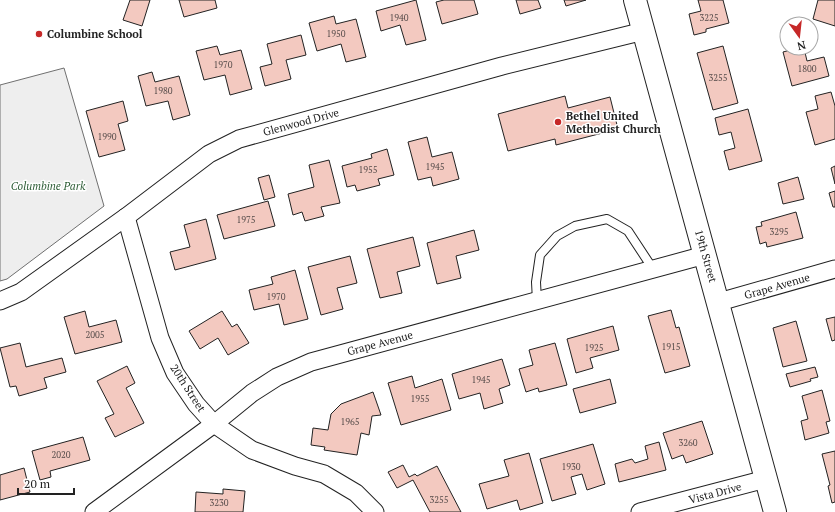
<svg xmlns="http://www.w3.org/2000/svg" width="835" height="512" viewBox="0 0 835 512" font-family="'PT Serif',serif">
	<rect width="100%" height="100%" fill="#fff"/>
	<polygon fill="#eee" stroke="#6f6f6f" points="64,68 104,206 7,279 0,281 0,85"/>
	<g fill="#f3c9c0" stroke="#222">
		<polygon points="130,0 150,0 142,26 123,20"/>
		<polygon points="179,0 215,0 217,8 184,17"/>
		<polygon points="416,0 426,40 406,45 400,25 381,31 376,11"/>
		<polygon points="444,0 474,0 478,14 442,24 436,2"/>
		<polygon points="516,0 538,0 541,8 520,14"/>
		<polygon points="564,0 586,0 566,6"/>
		<polygon points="698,0 723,0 729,23 706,29 706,32 694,35 689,14 701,11"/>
		<polygon points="818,0 835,0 835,26 813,19"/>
		<polygon points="334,16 336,24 356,19 366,57 346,62 341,44 317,51 309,23"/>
		<polygon points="301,35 306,55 286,60 291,79 265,86 260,67 272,64 267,44"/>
		<polygon points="217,46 220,55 241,50 252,89 230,95 225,75 204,80 196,51"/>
		<polygon points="723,46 738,103 713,110 697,53"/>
		<polygon points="798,48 804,48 807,61 824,57 829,76 792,86 783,52"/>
		<polygon points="152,72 155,82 179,76 190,115 173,120 168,101 146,106 138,76"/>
		<polygon points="831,92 835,106 835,139 815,145 806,112 818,109 815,96"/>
		<polygon points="565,96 568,108 610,97 618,129 556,145 555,139 508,151 498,114"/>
		<polygon points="123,101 128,121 118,124 125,150 99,157 86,111"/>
		<polygon points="748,109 762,161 729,170 724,151 735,148 731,132 719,135 715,118"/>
		<polygon points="427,137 432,157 452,152 459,179 433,186 431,177 418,180 408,142"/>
		<polygon points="387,149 394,175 378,179 380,185 357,191 355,185 347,187 342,166 372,158 371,154"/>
		<polygon points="329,160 340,203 321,207 324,216 305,221 302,212 293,215 288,194 314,187 309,165"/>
		<polygon points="835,166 835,184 831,168"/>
		<polygon points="269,175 275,197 264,200 258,178"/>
		<polygon points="798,177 804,199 783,204 778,183"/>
		<polygon points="835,191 835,207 833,207 829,193"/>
		<polygon points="268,201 275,226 224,239 217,215"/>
		<polygon points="796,212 803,238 767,247 766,242 760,244 756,227 762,226 761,222"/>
		<polygon points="206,219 216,259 175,270 170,252 190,247 184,225"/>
		<polygon points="474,230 479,250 456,256 461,278 437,284 427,243"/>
		<polygon points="413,237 420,266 397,272 402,293 380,298 367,249"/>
		<polygon points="350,256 357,283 337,288 343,309 321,315 308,267"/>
		<polygon points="295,270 308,319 284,325 279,304 254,310 249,290 273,284 271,277"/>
		<polygon points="671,310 676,328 679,327 690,366 665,373 648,316"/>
		<polygon points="85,311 89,327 116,320 122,342 75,354 64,317"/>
		<polygon points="222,311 232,327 237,324 249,343 228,355 218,338 200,349 189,331"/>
		<polygon points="835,317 835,340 832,341 826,319"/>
		<polygon points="796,321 807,361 783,367 773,328"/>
		<polygon points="613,326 619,350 590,358 593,368 576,373 567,339"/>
		<polygon points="20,343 26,367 62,358 66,372 44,378 47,388 19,396 16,386 10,387 0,348"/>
		<polygon points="555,343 567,385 539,392 538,388 526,392 519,369 533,365 529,350"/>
		<polygon points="502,359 510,385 499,389 503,403 484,409 480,393 459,399 452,374"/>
		<polygon points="127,366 135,383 126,388 144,423 115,437 105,418 114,414 97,381"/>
		<polygon points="815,367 818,377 810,379 811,381 790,387 786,374"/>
		<polygon points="412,376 415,388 442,379 451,410 401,425 388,383"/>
		<polygon points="610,379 616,403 580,413 573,389"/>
		<polygon points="822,390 830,421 826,422 829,433 805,440 801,421 808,419 802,396"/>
		<polygon points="373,392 381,415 372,416 369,435 361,433 357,455 324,450 325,447 311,445 313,428 328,430 331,414 341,404"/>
		<polygon points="702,421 713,454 686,463 683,455 672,459 663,433"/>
		<polygon points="83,437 90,460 50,471 51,477 40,480 32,451"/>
		<polygon points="659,442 666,470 619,482 615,464 632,459 635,463 648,459 645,446"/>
		<polygon points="593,444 605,484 587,490 582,474 571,477 576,494 552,501 540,459"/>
		<polygon points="835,451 835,502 832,503 828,486 830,485 822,454"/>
		<polygon points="529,453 543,503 520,510 517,500 487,509 479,484 509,476 504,460"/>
		<polygon points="403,465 409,477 415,474 417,476 437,466 461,512 430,512 413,480 397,488 388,472"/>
		<polygon points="24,468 30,492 0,500 0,475"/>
		<polygon points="223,489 245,491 243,512 195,512 196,492 223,494"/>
	</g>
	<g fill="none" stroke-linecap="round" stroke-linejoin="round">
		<defs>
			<polyline id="lane" points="537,301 536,282 540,255 557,236 575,226 607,219 628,231 653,269"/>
			<g id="street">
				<polyline points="126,217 160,338 175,373 196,404 214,424 252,450 295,466 324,474 356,493 375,512"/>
				<polyline points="0,301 21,292 126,217 209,154 239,139 502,66 644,31"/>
				<polyline points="719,302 835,269"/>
				<polyline points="94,512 214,424 252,393 277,377 311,362 705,255"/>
				<polyline points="640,512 766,479"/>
			</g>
			<polyline id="secondary" points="635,0 775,512"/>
		</defs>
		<use href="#lane" stroke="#222" stroke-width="10"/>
		<use href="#street" stroke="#222" stroke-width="19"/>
		<use href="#secondary" stroke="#222" stroke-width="24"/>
		<use href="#lane" stroke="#fff" stroke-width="8"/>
		<use href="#street" stroke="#fff" stroke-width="17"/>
		<use href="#secondary" stroke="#fff" stroke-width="22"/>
	</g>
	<g fill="#c62828" stroke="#fff" stroke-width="1.5">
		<circle cx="39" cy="34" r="4"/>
		<circle cx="558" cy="122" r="4"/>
	</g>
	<g text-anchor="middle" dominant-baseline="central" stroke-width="3" stroke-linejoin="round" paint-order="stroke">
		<g font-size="9" fill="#564c4a">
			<text x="399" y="18">1940</text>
			<text x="709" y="18">3225</text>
			<text x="336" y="34">1950</text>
			<text x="223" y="65">1970</text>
			<text x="807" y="69">1800</text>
			<text x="718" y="78">3255</text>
			<text x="163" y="91">1980</text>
			<text x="107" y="137">1990</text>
			<text x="435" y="167">1945</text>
			<text x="368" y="170">1955</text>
			<text x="246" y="220">1975</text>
			<text x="779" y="232">3295</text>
			<text x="276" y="297">1970</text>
			<text x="95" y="335">2005</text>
			<text x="671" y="347">1915</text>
			<text x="594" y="348">1925</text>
			<text x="481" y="380">1945</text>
			<text x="420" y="399">1955</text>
			<text x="350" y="422">1965</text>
			<text x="688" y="443">3260</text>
			<text x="61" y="455">2020</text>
			<text x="571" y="467">1930</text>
			<text x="439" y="500">3255</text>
			<text x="219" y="503">3230</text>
		</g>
		<g font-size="11" font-weight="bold" fill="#222" stroke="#fff" text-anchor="start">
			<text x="47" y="34">Columbine School</text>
			<text x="566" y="116">Bethel United<tspan x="566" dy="13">Methodist Church</tspan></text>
		</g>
		<g font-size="11" fill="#222" stroke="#fff">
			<text transform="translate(301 122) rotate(-15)">Glenwood Drive</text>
			<text transform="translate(706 256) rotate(74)">19th Street</text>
			<text transform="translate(777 286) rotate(-16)">Grape Avenue</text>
			<text transform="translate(380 343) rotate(-15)">Grape Avenue</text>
			<text transform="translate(188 388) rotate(57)">20th Street</text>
			<text transform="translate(715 493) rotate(-15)">Vista Drive</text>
		</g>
		<g font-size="11" font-style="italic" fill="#2f5e38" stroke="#fff">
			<text x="48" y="186">Columbine Park</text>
		</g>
	</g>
	<g transform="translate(799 36) rotate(165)"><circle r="19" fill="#ffffff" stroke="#a7a7a7"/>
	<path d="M0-3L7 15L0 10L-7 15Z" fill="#c62828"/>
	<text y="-6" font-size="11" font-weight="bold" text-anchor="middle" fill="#222222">N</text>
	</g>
	<path d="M18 488v6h56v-6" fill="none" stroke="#222222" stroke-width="2"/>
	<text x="24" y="488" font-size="12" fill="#222222" stroke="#ffffff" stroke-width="3" paint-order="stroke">20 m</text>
</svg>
